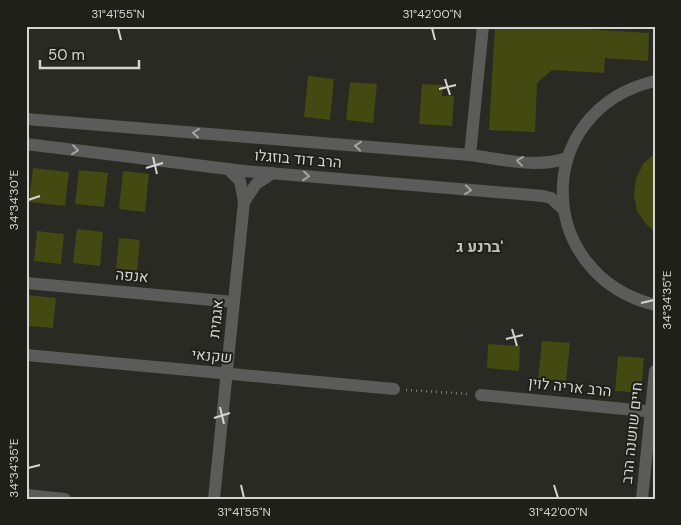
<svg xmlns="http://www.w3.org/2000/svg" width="681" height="525" viewBox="0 0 681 525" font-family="'DM Sans',Heebo,sans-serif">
	<rect width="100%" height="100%" fill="#292a23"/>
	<g fill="#424911">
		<polygon points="495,26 538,26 649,33 648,61 605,58 604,73 552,70 537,83 535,132 489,130"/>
		<polygon points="308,76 334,79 330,120 304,117"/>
		<polygon points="350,82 377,84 373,123 346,120"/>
		<polygon points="422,84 443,85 442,96 454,96 452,126 419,124"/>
		<polygon points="655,153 655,232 646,224 637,211 634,195 636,179 643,164"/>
		<polygon points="33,168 69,172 65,206 29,202"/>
		<polygon points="79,170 108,173 104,207 75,204"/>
		<polygon points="123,171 149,174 145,212 119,209"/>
		<polygon points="77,229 103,232 100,266 73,263"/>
		<polygon points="37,231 64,234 61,264 34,261"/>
		<polygon points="119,238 140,240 137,271 116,268"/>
		<polygon points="26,295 56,298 53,328 26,326"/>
		<polygon points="542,341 570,343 566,381 538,379"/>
		<polygon points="488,344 520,346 519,371 487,368"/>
		<polygon points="618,356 644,358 641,393 615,391"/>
	</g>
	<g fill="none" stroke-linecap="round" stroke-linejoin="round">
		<polyline stroke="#7f807b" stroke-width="2.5" stroke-dasharray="1 4" stroke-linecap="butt" points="406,390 470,394"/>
		<g stroke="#5b5c59" stroke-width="12">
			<polyline points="470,155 483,26"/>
			<polyline points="244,202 256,184 273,173"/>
			<polyline points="26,283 234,302"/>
			<polyline points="26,355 394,389"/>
			<polyline points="481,395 655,412"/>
			<polyline points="26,495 65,499"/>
			<polyline points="214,499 244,202 240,181 228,169"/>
			<polyline points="642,499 655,371"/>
		</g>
		<g stroke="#5b5c59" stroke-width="12">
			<path d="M 655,81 C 531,110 533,274 655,305"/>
			<path d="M 26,119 L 470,155 C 501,159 537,169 567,158"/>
			<polyline points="26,144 244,171 543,196 551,198 564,210"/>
		</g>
	</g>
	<defs><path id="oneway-chevron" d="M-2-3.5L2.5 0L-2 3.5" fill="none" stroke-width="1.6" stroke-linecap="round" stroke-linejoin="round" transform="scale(1.25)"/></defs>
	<g stroke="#a4a5a1">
		<use href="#oneway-chevron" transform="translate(196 133) rotate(-175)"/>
		<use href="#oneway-chevron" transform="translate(358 146) rotate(-175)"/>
		<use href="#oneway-chevron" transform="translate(75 150) rotate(7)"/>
		<use href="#oneway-chevron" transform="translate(520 161) rotate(-173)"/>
		<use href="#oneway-chevron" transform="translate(306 176) rotate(5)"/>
		<use href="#oneway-chevron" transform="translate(468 190) rotate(5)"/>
	</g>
	<path fill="none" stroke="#d4d5d1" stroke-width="2" d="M 118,28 L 121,40M 432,28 L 435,40M 445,79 L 450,95M 439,89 L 456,85M 153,157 L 157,174M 146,168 L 163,163M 28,200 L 40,196M 641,303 L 654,300M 512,329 L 517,346M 506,339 L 523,335M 220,407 L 224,424M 214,418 L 230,413M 28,468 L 40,465M 241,485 L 244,498M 554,485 L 558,498"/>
	<g text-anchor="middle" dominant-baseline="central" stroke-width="4" stroke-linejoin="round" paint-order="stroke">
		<g font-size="15" fill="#d4d5d1" stroke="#1f201a">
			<text transform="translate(298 159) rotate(5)">הרב דוד בוזגלו</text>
			<text transform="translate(132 276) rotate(5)">אנפה</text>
			<text transform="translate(216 319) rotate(-84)">אגמית</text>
			<text transform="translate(212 356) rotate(5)">שקנאי</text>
			<text transform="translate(570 387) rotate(6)">הרב אריה לוין</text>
			<text transform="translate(632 433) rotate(-84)">חיים שושנה הרב</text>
		</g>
		<g font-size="16" font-weight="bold" fill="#bfc1b8" stroke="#1f201a">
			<text x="480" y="246">ברנע ג'</text>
		</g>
	</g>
	<rect width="681" height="525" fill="none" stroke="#1f201a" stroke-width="55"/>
	<path d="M40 60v8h99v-8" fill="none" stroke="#d4d5d1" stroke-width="2.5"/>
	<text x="48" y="60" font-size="15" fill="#d4d5d1" stroke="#1f201a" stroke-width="4" paint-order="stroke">50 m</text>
	<rect x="28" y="28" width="626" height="470" fill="none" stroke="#d4d5d1" stroke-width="2"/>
	<g font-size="12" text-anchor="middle" fill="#d4d5d1">
		<text x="118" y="18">31°41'55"N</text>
		<text x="432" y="18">31°42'00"N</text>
		<text transform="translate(14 200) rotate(-90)" y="4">34°34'30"E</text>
		<text transform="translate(667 300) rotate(-90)" y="4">34°34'35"E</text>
		<text transform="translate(14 468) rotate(-90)" y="4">34°34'35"E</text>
		<text x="244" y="516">31°41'55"N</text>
		<text x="558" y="516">31°42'00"N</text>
	</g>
</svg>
